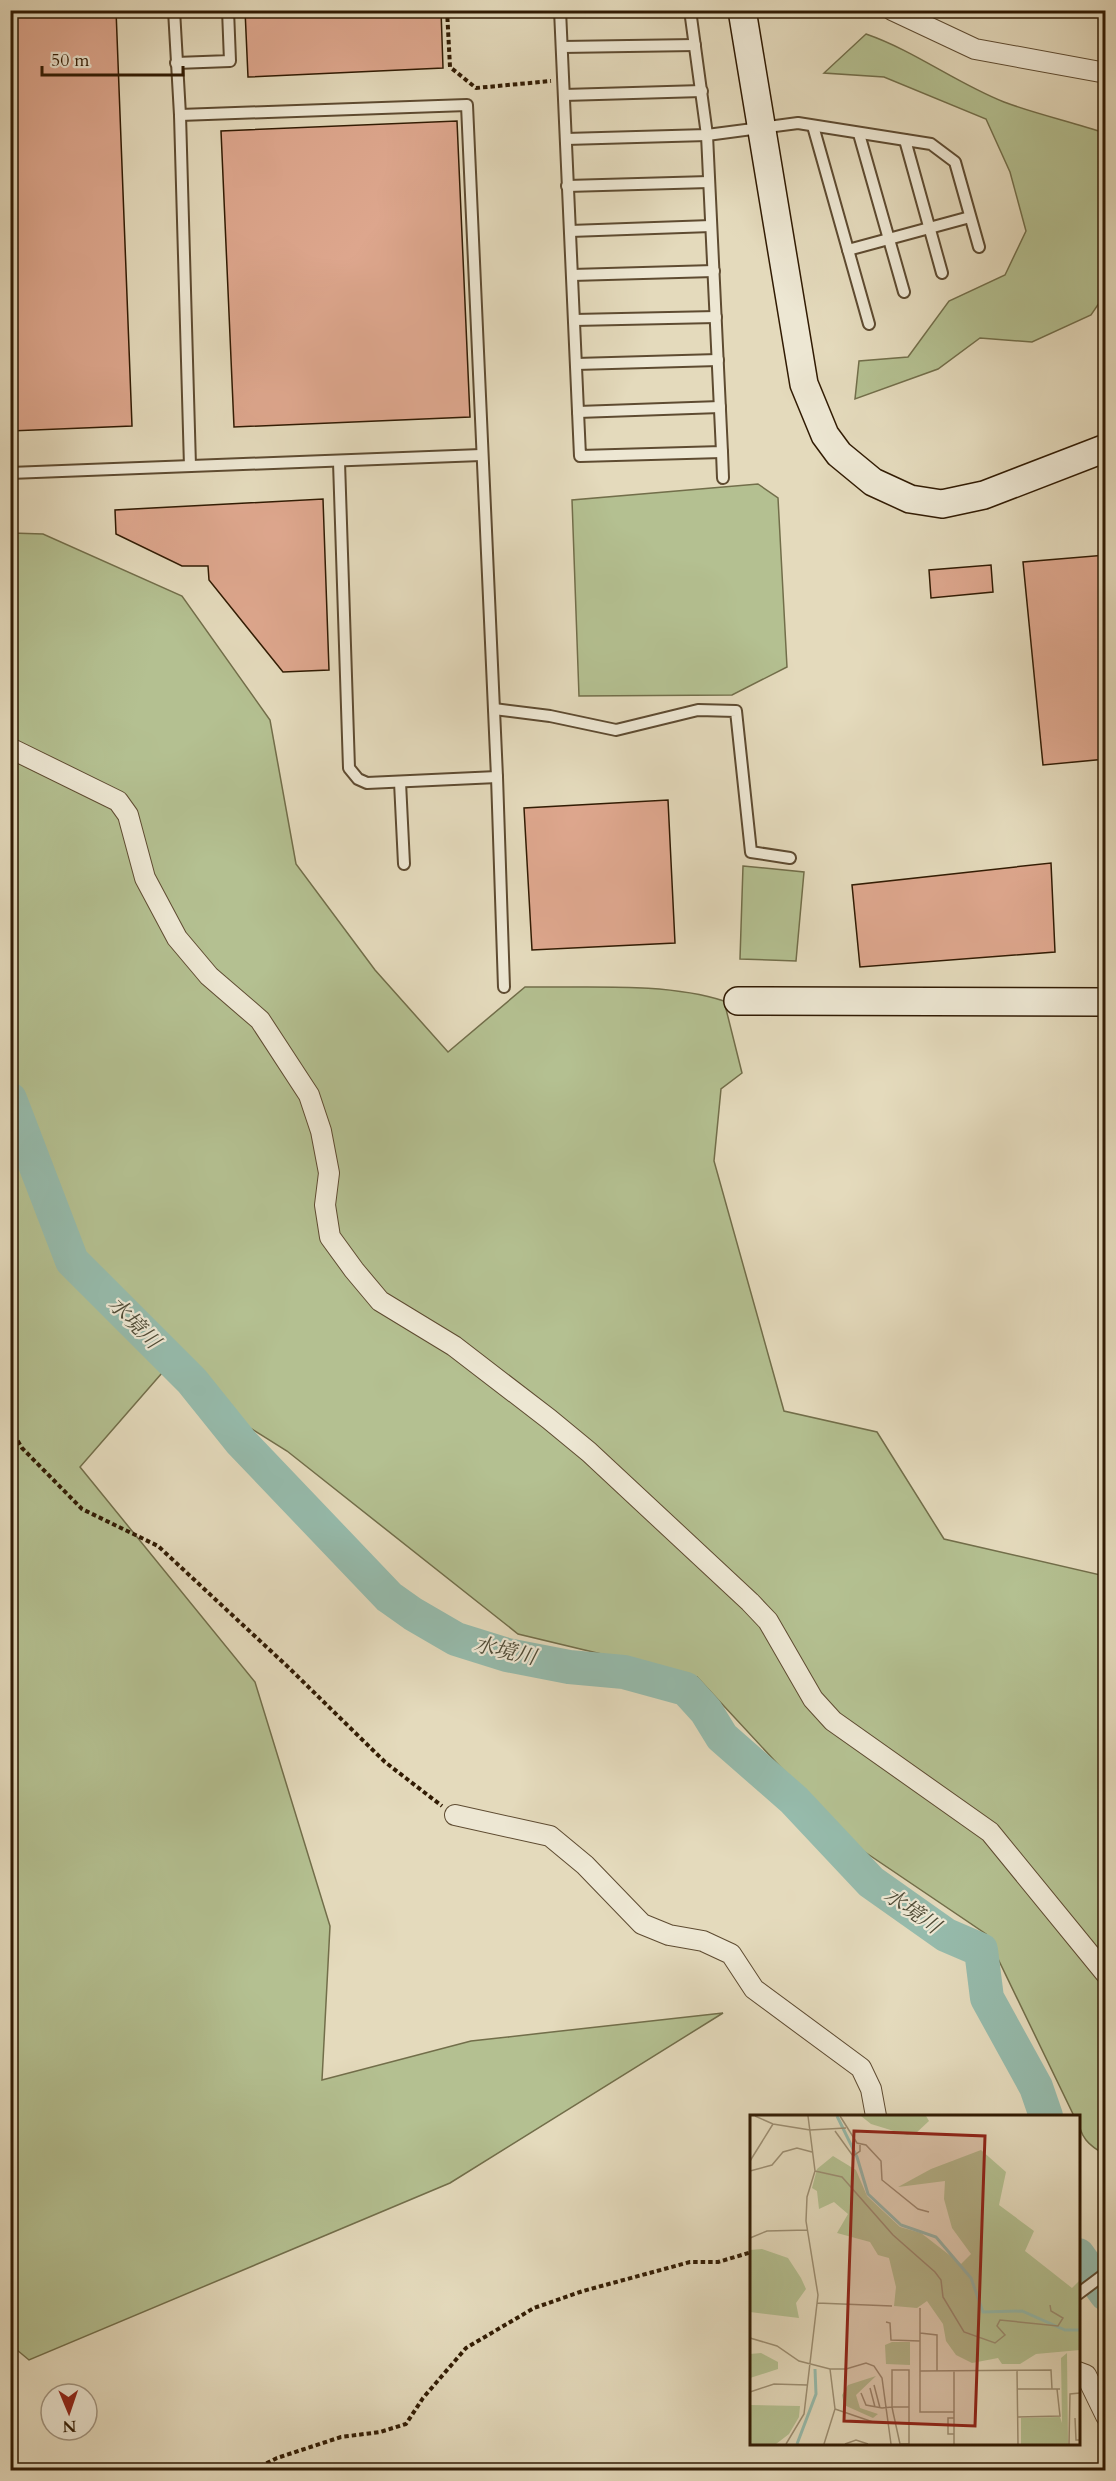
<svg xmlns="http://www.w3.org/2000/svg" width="1116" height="2481" viewBox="0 0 1116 2481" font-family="Cardo,'Noto Serif JP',serif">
	<rect width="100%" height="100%" fill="#e4dabc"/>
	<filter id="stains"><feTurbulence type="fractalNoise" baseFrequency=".00333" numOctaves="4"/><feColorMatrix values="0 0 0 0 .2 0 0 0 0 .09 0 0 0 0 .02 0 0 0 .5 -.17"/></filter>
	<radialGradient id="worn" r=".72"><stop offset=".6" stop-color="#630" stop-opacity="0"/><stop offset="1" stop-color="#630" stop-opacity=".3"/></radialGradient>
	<g fill="#b4c091" stroke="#726e4a" stroke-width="1.5">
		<path d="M 866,34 C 915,51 956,83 1004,102 C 1036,114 1072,122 1105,133 L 1106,293 L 1091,315 L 1032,342 L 980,338 L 938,369 L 855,399 L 859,361 L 908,357 L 949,301 L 1005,275 L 1026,231 L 1010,172 L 986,119 L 884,77 L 824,73 Z"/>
		<polygon points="758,484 778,498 787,667 732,695 579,696 572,500"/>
		<path d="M 11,533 L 43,534 L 182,596 L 270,720 L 296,864 L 375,970 L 448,1052 L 525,987 C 586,988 666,982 724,1001 L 742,1073 L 721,1089 L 714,1161 L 784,1411 L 877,1432 L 944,1539 L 1105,1576 L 1106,2155 C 1089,2146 1079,2137 1078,2116 L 1074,2116 L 986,1934 L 850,1842 L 697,1677 L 518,1634 L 287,1451 L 162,1373 L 80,1467 L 255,1682 L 330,1926 L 322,2080 L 471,2041 L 723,2013 L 450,2183 L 29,2360 L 11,2345 Z"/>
		<polygon points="743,866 804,872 796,961 740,959"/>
		<polygon points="667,2466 683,2470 594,2470"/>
	</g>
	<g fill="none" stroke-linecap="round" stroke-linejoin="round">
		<g stroke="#96bbac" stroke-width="34">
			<polyline points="10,1099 72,1261 192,1381 241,1442 389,1597 413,1614 456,1639 507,1655 569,1667 624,1672 686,1689 706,1711 722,1737 794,1800 871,1882 946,1935 981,1950 987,1998 1036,2087 1046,2116"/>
			<polyline points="1078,2255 1106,2294"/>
		</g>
	</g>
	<g fill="#dea78e" stroke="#311b03" stroke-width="1.5">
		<polygon points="10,10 116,10 132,426 10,431"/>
		<polygon points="245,10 441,10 443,68 248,77"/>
		<polygon points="457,121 470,417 234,427 221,131"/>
		<polygon points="323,499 329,670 283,672 209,580 208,566 182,566 116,534 115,510"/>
		<polygon points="1106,555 1106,759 1043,765 1023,562"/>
		<polygon points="991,565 993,592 931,598 929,570"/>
		<polygon points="668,800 675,943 532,950 524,808"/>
		<polygon points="1051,863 1055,952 860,967 852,885"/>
	</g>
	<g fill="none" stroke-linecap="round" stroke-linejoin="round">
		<defs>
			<g id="lane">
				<polyline points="174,10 180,115 190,466"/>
				<polyline points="560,10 580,456 722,452 707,135 690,10"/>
				<polyline points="562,47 695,45"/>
				<polyline points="176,63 230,61 228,10"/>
				<polyline points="564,95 702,91"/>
				<polyline points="180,115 467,105 497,777 504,987"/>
				<polyline points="813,126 869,324"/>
				<polyline points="859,134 904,292"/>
				<polyline points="566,139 707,135 798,123 931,144 955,162 979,247"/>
				<polyline points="905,140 942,273"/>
				<polyline points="567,186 709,182"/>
				<polyline points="570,231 711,226"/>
				<polyline points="848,250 970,217"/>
				<polyline points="572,275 714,271"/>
				<polyline points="574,320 716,317"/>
				<polyline points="576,364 718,360"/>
				<polyline points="578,412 720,407"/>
				<polyline points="722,452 723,478"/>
				<polyline points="339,462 349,768 358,779 367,783 497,777"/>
				<polyline points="10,473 481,455"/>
				<polyline points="494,709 550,716 616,730 698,710 736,711 751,852 790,858"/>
				<polyline points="400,782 404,864"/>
				<polyline points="1078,2294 1106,2273"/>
			</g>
			<g id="street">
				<polyline points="892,10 975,49 1106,73"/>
				<polyline points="10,748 118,801 128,815 145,878 177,938 209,976 260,1020 309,1095 321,1131 329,1173 325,1205 330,1237 354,1270 380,1301 454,1346 549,1419 589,1452 750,1602 768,1621 813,1699 833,1721 990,1832 1106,1974"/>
				<polyline points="455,1815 550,1836 585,1865 642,1924 669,1935 703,1941 731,1954 754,1989 861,2068 871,2089 876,2116"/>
				<polyline points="1078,2372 1086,2375 1106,2416"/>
			</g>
			<g id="secondary">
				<polyline points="742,10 804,384 825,435 839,454 873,482 910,499 942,504 984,495 1106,448"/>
				<polyline points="738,1001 1106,1002"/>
			</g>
		</defs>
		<use href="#lane" stroke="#5e4b31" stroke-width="14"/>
		<use href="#street" stroke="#5e4b31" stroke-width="22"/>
		<use href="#secondary" stroke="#311b03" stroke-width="30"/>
		<g stroke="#311b03" stroke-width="4" stroke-dasharray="4.5 3" stroke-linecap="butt">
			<polyline points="447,10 450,67 476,88 551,81"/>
			<polyline points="10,1428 22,1448 82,1509 158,1546 287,1666 385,1762 442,1806"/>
			<polyline points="253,2470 277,2458 341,2437 380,2432 406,2424 423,2398 466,2348 534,2308 583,2291 690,2262 718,2262 752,2252"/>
		</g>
		<use href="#lane" stroke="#ede7d3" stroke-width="10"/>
		<use href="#street" stroke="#ede7d3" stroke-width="20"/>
		<use href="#secondary" stroke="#ede7d3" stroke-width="27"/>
	</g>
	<g text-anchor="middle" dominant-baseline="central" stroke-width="4.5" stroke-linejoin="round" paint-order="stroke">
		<g font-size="21" font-style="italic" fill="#4f4b36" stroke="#ede7d3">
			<text transform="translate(134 1323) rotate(45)">水境川</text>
			<text transform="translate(505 1651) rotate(13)">水境川</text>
			<text transform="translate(912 1911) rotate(35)">水境川</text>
		</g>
	</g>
	<g transform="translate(750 2115)">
		<rect width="330" height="330" fill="#e4dabc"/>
		<path d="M 111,1 L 176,1 L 179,6 L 165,19 L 157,20 L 121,9 ZM 231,35 L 256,57 L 249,90 L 284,116 L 275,136 L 322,173 L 330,165 L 330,235 L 286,239 L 270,249 L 252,249 L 248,243 L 222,248 L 206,240 L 196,226 L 193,209 L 177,186 L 167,193 L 144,191 L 146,172 L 139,143 L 128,140 L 120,127 L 87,118 L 98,99 L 84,87 L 69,94 L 67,76 L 62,73 L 67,54 L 83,41 L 106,55 L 117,81 L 150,112 L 171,118 L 211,149 L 221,139 L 202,113 L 194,84 L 195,66 L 148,72 L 181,54 ZM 12,134 L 38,143 L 51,163 L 56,174 L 46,188 L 49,203 L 0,197 L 0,135 ZM 142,227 L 160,227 L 160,250 L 136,249 L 135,230 ZM 11,238 L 28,247 L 28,254 L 0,263 L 0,239 ZM 317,238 L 318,329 L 271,329 L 271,303 L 310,302 L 312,308 L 311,243 ZM 126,261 L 106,280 L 110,293 L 128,299 L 123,303 L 94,290 L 92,280 L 98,270 ZM 0,290 L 50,291 L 49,302 L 39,319 L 26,329 L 0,329 Z" fill="#b4c091"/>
		<path fill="none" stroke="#96bbac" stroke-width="3" d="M 87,1 L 107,42 L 118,79 L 151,110 L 186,122 L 221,163 L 233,197 L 272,196 L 315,215 L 330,215M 47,329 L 66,279 L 65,254"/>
		<path fill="none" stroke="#9c8e72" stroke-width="1.5" d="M 5,1 L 23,9 L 60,15 L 96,13M 90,1 L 107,28 L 116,30 L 131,46 L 132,65 L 168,94 L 179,97M 85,16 L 103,41 L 110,36 L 110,30M 0,46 L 23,9M 0,56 L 22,50 L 33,37 L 47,33 L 62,37M 65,56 L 92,62 L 143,120 L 185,157 L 191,165 L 193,182 L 214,217 L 245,228 L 255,220 L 247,211 L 250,205 L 308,211 L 313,203 L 301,196 L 300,190M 0,123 L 17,116 L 57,115M 67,188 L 142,191M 170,193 L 170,297 L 204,297M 136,207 L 140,208 L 141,225 L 170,226M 170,218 L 187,220 L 187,256M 0,223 L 27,231 L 49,246 L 80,254 L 96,254 L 116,248 L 124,251 L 132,263 L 141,329M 170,256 L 301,255 L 302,274M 204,256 L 204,329M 267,256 L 268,329M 124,270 L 130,293M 120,273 L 125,292M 268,274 L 310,274M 0,277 L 24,269 L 57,270M 111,278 L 116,290 L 132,293 L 142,292 L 159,292 L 159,255 L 142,255 L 142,292 L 143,297 L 150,329 L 159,329 L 159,292M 85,294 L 123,307M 268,302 L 310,301 L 307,274M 204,303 L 198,303 L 198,319 L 204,319M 325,303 L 326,325 L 330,325M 36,329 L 54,299 L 68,180 L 56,106 L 57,82 L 65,56 L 58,1M 74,329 L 85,294 L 80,254M 95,329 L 106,325 L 118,329M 319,329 L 320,279 L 330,278"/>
		<path fill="#8f2418" fill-opacity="0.15" stroke="#8f2418" stroke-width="3" d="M 104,16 L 235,21 L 225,311 L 94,306 Z"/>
		<rect width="330" height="330" fill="none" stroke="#311b03" stroke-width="3"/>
	</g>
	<rect width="1116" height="2481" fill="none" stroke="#e4dabc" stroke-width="36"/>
	<rect x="12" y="12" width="1092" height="2457" fill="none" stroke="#311b03" stroke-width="3"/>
	<rect x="18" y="18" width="1080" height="2445" fill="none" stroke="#311b03" stroke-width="1.5"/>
	<g transform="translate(69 2412) rotate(178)"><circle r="28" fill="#ede7d3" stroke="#a29580" stroke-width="1.5"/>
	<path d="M0-4.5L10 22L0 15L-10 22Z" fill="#8f2418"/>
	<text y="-9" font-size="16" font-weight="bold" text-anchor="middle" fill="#311b03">N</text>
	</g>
	<path d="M42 66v9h141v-9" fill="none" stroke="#311b03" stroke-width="3"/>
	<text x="51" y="66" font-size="18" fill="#311b03" stroke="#ede7d3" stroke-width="4.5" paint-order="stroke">50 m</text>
	<rect width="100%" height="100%" filter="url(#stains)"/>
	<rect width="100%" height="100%" fill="url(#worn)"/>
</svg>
